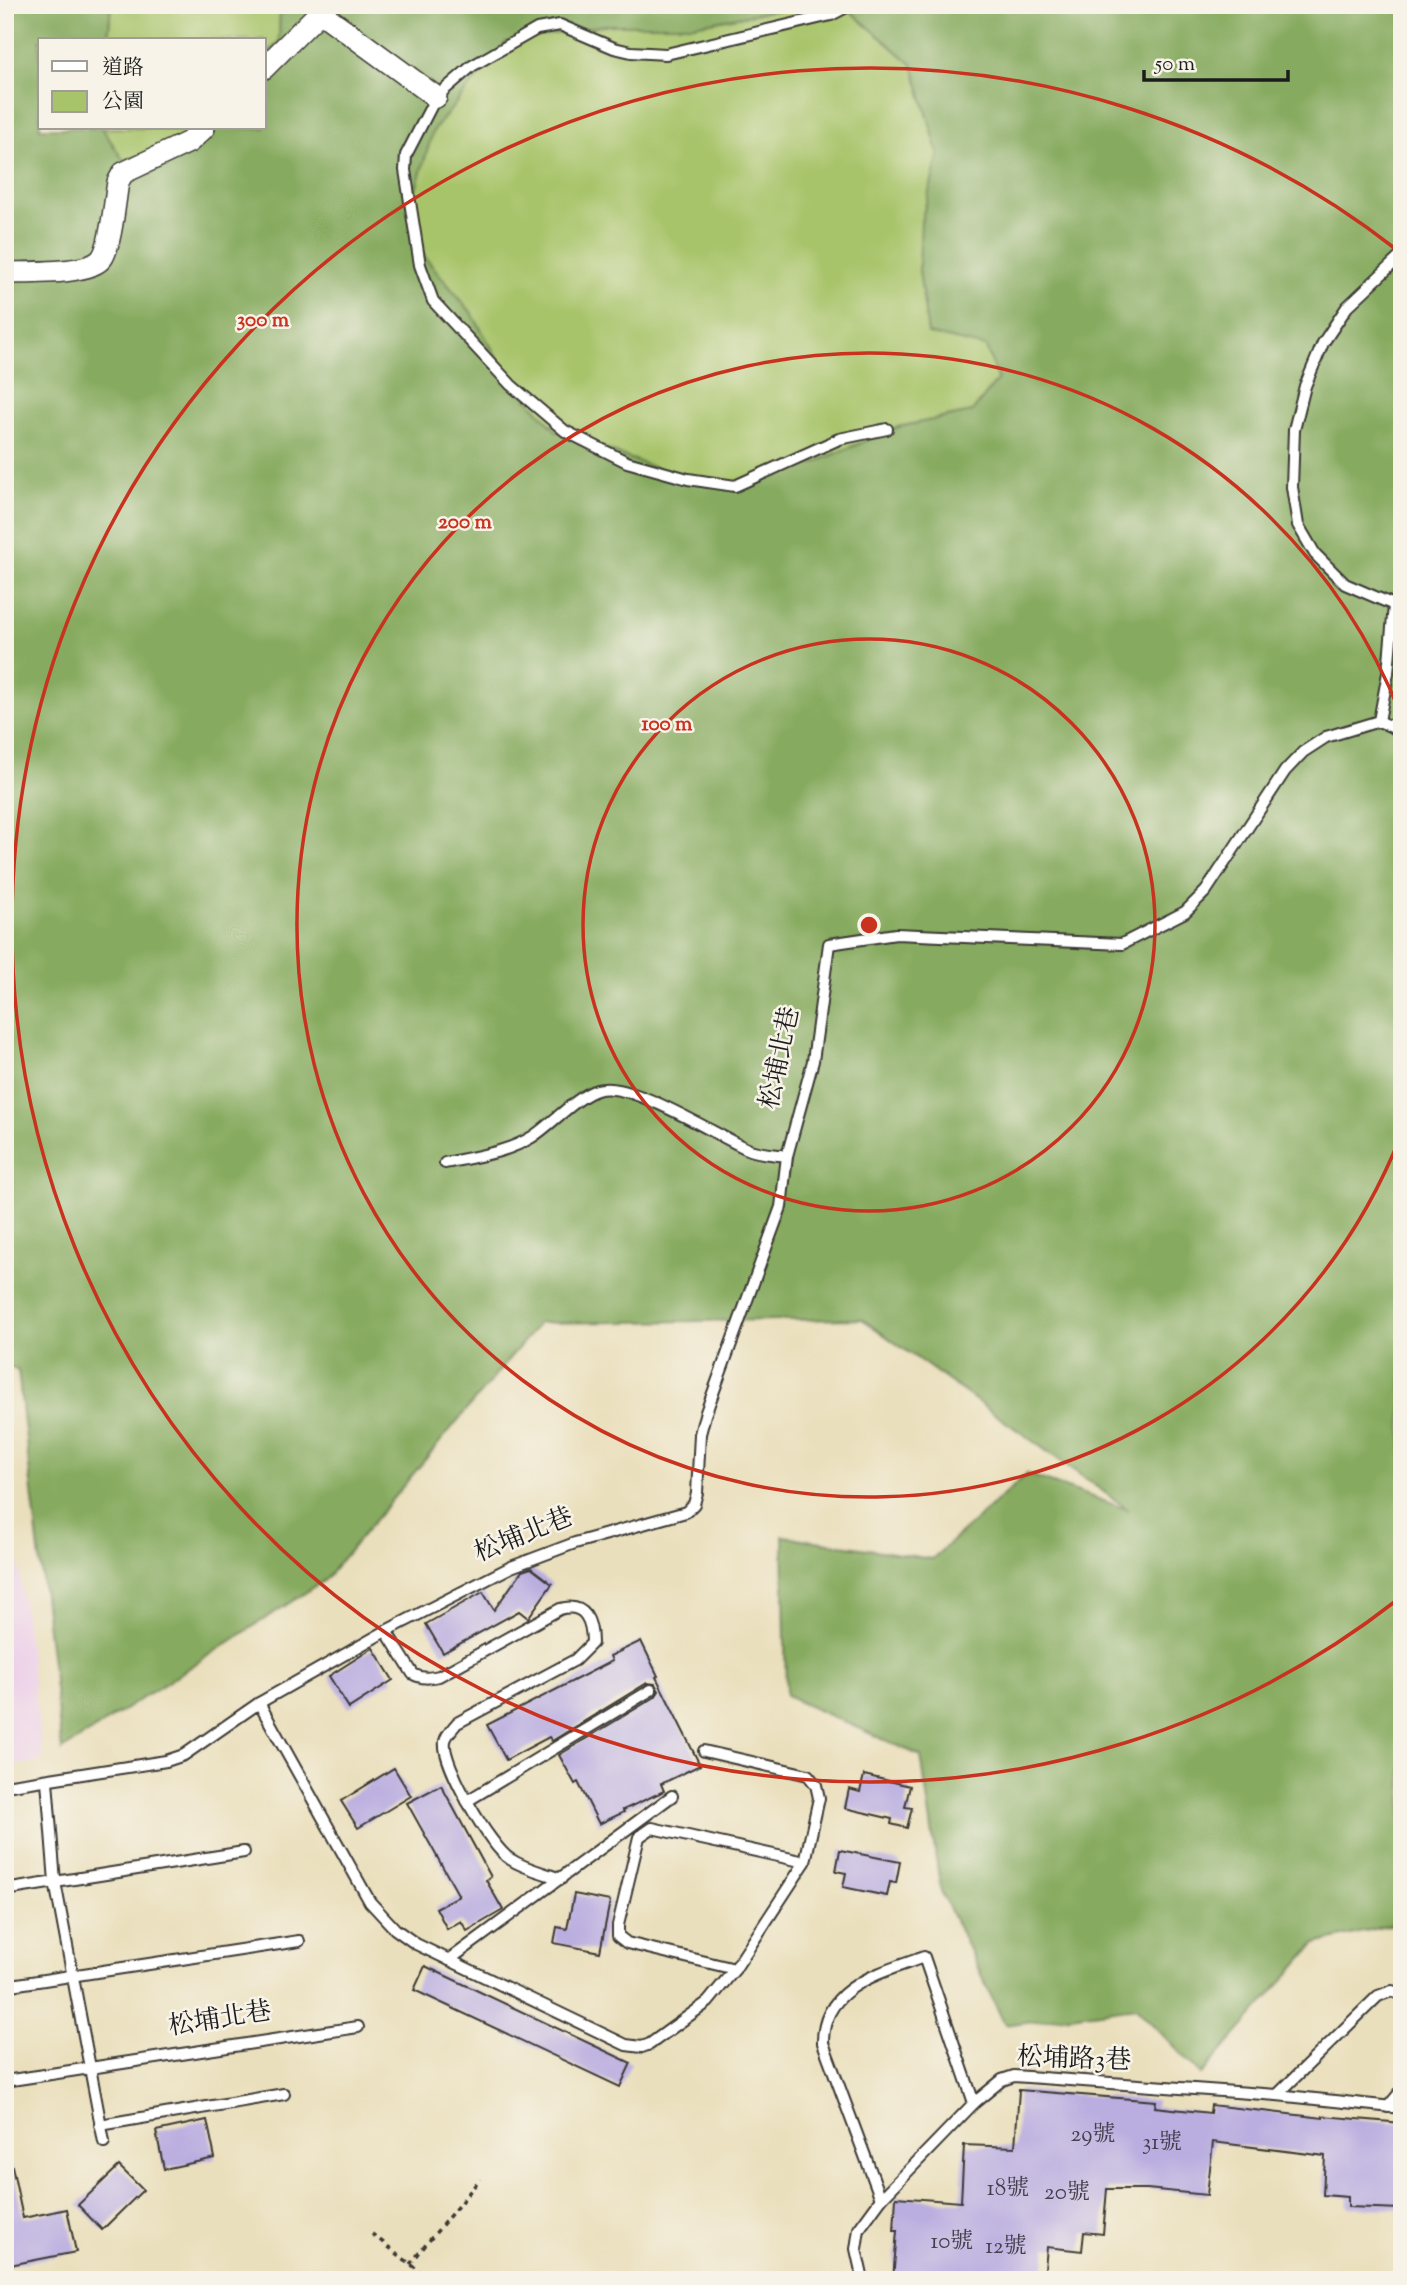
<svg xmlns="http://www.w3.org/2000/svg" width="1407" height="2285" viewBox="0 0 1407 2285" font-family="'Sorts Mill Goudy','Noto Serif TC',serif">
	<rect width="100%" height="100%" fill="#f7f3e8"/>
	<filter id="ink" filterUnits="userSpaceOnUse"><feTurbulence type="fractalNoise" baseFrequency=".0143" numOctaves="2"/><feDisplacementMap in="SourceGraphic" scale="14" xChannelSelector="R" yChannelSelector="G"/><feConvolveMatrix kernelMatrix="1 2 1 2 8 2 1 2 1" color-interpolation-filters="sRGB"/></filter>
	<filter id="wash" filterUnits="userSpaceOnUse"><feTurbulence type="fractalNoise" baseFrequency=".00686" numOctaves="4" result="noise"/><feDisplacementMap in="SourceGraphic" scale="28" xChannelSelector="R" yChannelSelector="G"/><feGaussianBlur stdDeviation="1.57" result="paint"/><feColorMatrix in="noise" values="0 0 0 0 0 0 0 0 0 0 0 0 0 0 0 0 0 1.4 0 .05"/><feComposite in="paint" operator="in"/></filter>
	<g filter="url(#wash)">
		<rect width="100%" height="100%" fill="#eadfbc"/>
		<polygon fill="#edd1e9" points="5,1453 43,1761 5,1767"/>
		<g fill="#a8c46a" stroke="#627043" stroke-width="2">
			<polygon points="111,5 280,5 279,42 264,57 264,40 108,40"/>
			<polygon points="843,5 913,65 939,155 921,222 986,346 998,379 972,412 898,427 814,463 740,489 655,468 556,431 509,378 471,312 422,254 412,202 433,131 506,42 604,25 693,25 770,11"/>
			<polygon points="102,128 198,128 179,148 123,160"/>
		</g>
		<polygon fill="#86aa5e" stroke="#51633d" stroke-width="2" points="5,5 111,5 108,40 40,40 40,128 102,128 123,160 179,148 198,128 264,128 264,57 279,42 280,5 838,5 770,11 693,25 604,25 506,42 433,131 412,202 422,254 471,312 509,378 556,431 655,468 740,489 814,463 898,427 972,412 998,379 986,347 928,334 919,271 921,222 939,155 913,65 843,5 1402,5 1402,1922 1315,1944 1201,2075 1136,2007 1005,2025 941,1891 921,1756 786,1696 783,1536 932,1559 1027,1474 1129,1510 862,1319 539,1323 325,1580 62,1750 18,1371 5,1364"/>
		<g id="blocks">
			<g fill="#baade0">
				<polygon points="531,1568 552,1584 528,1618 519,1611 443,1653 426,1624 483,1592 494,1610 522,1571"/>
				<polygon points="641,1641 658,1676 656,1677 700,1765 661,1784 664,1791 623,1810 624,1812 599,1824 578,1782 575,1784 559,1755 655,1697 659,1691 655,1684 647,1683 552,1741 549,1737 506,1760 487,1725 612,1661 610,1656"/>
				<polygon points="373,1648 393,1680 349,1708 329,1676"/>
				<polygon points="394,1768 411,1796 358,1828 341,1801"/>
				<polygon points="864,1775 910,1786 905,1807 912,1808 907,1828 891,1824 892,1819 845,1808 849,1789 860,1792"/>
				<polygon points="441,1785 491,1877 486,1880 503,1910 467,1931 461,1921 447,1929 436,1908 459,1896 407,1803"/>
				<polygon points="840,1850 900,1862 896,1883 890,1882 887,1896 843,1887 846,1873 836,1871"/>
				<polygon points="574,1894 610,1901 600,1952 554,1943 557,1927 567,1929"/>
				<polygon points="425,1966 631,2063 620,2087 414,1990"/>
				<polygon points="1019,2090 1156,2101 1155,2107 1210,2113 1211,2105 1323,2118 1323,2116 1402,2123 1402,2209 1348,2207 1348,2197 1323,2195 1325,2156 1213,2142 1207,2195 1147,2189 1107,2189 1103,2234 1084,2232 1082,2251 1047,2247 1044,2280 893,2280 897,2231 894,2231 896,2197 961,2202 964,2145 1015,2147"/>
				<polygon points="207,2120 215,2158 164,2169 156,2131"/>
				<polygon points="12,2166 23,2218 67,2209 76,2252 5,2266 5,2167"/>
				<polygon points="119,2166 143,2190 102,2230 78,2205"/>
			</g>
		</g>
	</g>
	<g filter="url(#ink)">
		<use href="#blocks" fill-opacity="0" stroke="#3b3934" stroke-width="2"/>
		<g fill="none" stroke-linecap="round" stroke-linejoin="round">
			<defs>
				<g id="service">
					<polyline points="850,5 831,15 666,54 631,52 614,48 560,25 537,29 472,66 436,97 406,155 405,170 420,265 433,301 511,385 565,431 627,462 688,479 735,486 839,439 887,429"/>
					<polyline points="1394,605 1345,584 1315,554 1298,525 1292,487 1294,430 1305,386 1323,343 1347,307 1402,255"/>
					<polyline points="1379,721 1388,673 1394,605 1402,590"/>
					<path d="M 445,1163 C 474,1157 506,1153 532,1137 C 551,1125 577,1096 597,1090 C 630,1079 716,1136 750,1150 C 761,1154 775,1154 787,1156"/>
					<path d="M 386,1631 L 413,1674 C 422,1679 429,1678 439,1676 L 560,1609 C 586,1602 592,1622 592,1643 L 575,1660 L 457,1723 C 453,1728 446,1735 445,1741 C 441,1763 491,1848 510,1859 C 525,1869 545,1873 561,1879"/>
					<polyline points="259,1703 370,1902 395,1929 416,1944 626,2045 642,2047 650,2044 708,2002 735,1969 805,1862 819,1798 816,1785 808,1775 704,1751"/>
					<polyline points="47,1781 55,1882 104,2142"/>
					<polyline points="5,1786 166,1761 184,1755 259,1703 386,1631 511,1567 575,1543 686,1512 694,1504 697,1493 700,1434 705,1415 781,1207 787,1156 813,1061 829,944 896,934 1122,944 1185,912 1206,891 1285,771 1303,752 1326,737 1379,721 1402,732"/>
					<polyline points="467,1801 651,1690"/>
					<polyline points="5,1890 244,1852"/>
					<polyline points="449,1960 672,1796"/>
					<polyline points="735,1969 627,1943 618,1936 618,1925 639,1837 652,1828 805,1862"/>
					<polyline points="5,1986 299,1941"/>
					<polyline points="5,2081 358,2027"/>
					<polyline points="1277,2095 1378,1996 1392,1991 1402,1995"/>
					<polyline points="1388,2107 1402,2090"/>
					<polyline points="100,2125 284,2094"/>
					<path d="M 881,2199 L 823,2043 C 822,1986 881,1973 924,1957 L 974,2103"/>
					<polyline points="863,2280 856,2249 859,2229 881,2199 974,2103 1002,2080 1014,2076 1277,2095 1402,2108"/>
				</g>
				<g id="minor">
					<polyline points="320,12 436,97"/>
					<polyline points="264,68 327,5"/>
					<path d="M 5,273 C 26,272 90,275 102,258 C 111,246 115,199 118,182 L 123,173 L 189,142 L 204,128"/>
				</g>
			</defs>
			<use href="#service" stroke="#3b3934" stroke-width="14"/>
			<use href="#minor" stroke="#3b3934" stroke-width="24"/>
			<g stroke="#3b3934" stroke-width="3.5" stroke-dasharray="5 5" stroke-linecap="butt">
				<polyline points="372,2234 431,2280"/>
				<polyline points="410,2264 480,2179"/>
			</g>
			<use href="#service" stroke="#fff" stroke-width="10"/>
			<use href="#minor" stroke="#fff" stroke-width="21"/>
		</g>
	</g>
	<g fill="none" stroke="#c8321e" stroke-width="3.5">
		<circle cx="869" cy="925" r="286"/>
		<path d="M1401 1135A572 572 0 1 1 1401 715"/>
		<path d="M1397 1600A857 857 0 1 1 1397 250"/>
	</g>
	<g text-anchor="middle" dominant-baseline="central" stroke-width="5" stroke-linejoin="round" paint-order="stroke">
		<g font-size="23" fill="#44404d">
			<text x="1093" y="2135">29號</text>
			<text x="1162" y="2143">31號</text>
			<text x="1008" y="2189">18號</text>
			<text x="1067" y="2193">20號</text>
			<text x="952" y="2242">10號</text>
			<text x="1006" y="2247">12號</text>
		</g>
		<g font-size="26" fill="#1c1c1c" stroke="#f7f3e8">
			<text transform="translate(781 1058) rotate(-78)">松埔北巷</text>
			<text transform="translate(524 1536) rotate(-22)">松埔北巷</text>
			<text transform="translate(220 2020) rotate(-9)">松埔北巷</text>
			<text transform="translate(1074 2060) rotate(2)">松埔路3巷</text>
		</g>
	</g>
	<circle cx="869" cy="925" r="10" fill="#c8321e" stroke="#f7f3e8" stroke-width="3.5"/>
	<g font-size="21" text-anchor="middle" font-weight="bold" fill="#c8321e" stroke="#f7f3e8" stroke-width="5" stroke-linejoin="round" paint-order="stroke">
		<text x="263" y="326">300 m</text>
		<text x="465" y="528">200 m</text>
		<text x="667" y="730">100 m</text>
	</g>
	<rect width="1407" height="2285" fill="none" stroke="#f7f3e8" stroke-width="28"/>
	<rect x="38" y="38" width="228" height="91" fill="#f7f3e8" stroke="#9f9d96" stroke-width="2"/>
	<rect x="52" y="61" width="35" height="10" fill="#ffffff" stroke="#9f9d96" stroke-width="2"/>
	<text x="102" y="74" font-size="21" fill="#1c1c1c">道路</text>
	<rect x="52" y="91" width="35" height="21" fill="#a8c46a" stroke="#9f9d96" stroke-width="2"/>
	<text x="102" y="108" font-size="21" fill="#1c1c1c">公園</text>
	<path d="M1144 70v10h144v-10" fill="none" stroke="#1c1c1c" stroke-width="3.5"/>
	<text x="1155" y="70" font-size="21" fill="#1c1c1c" stroke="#f7f3e8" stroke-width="5" paint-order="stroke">50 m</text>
</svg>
